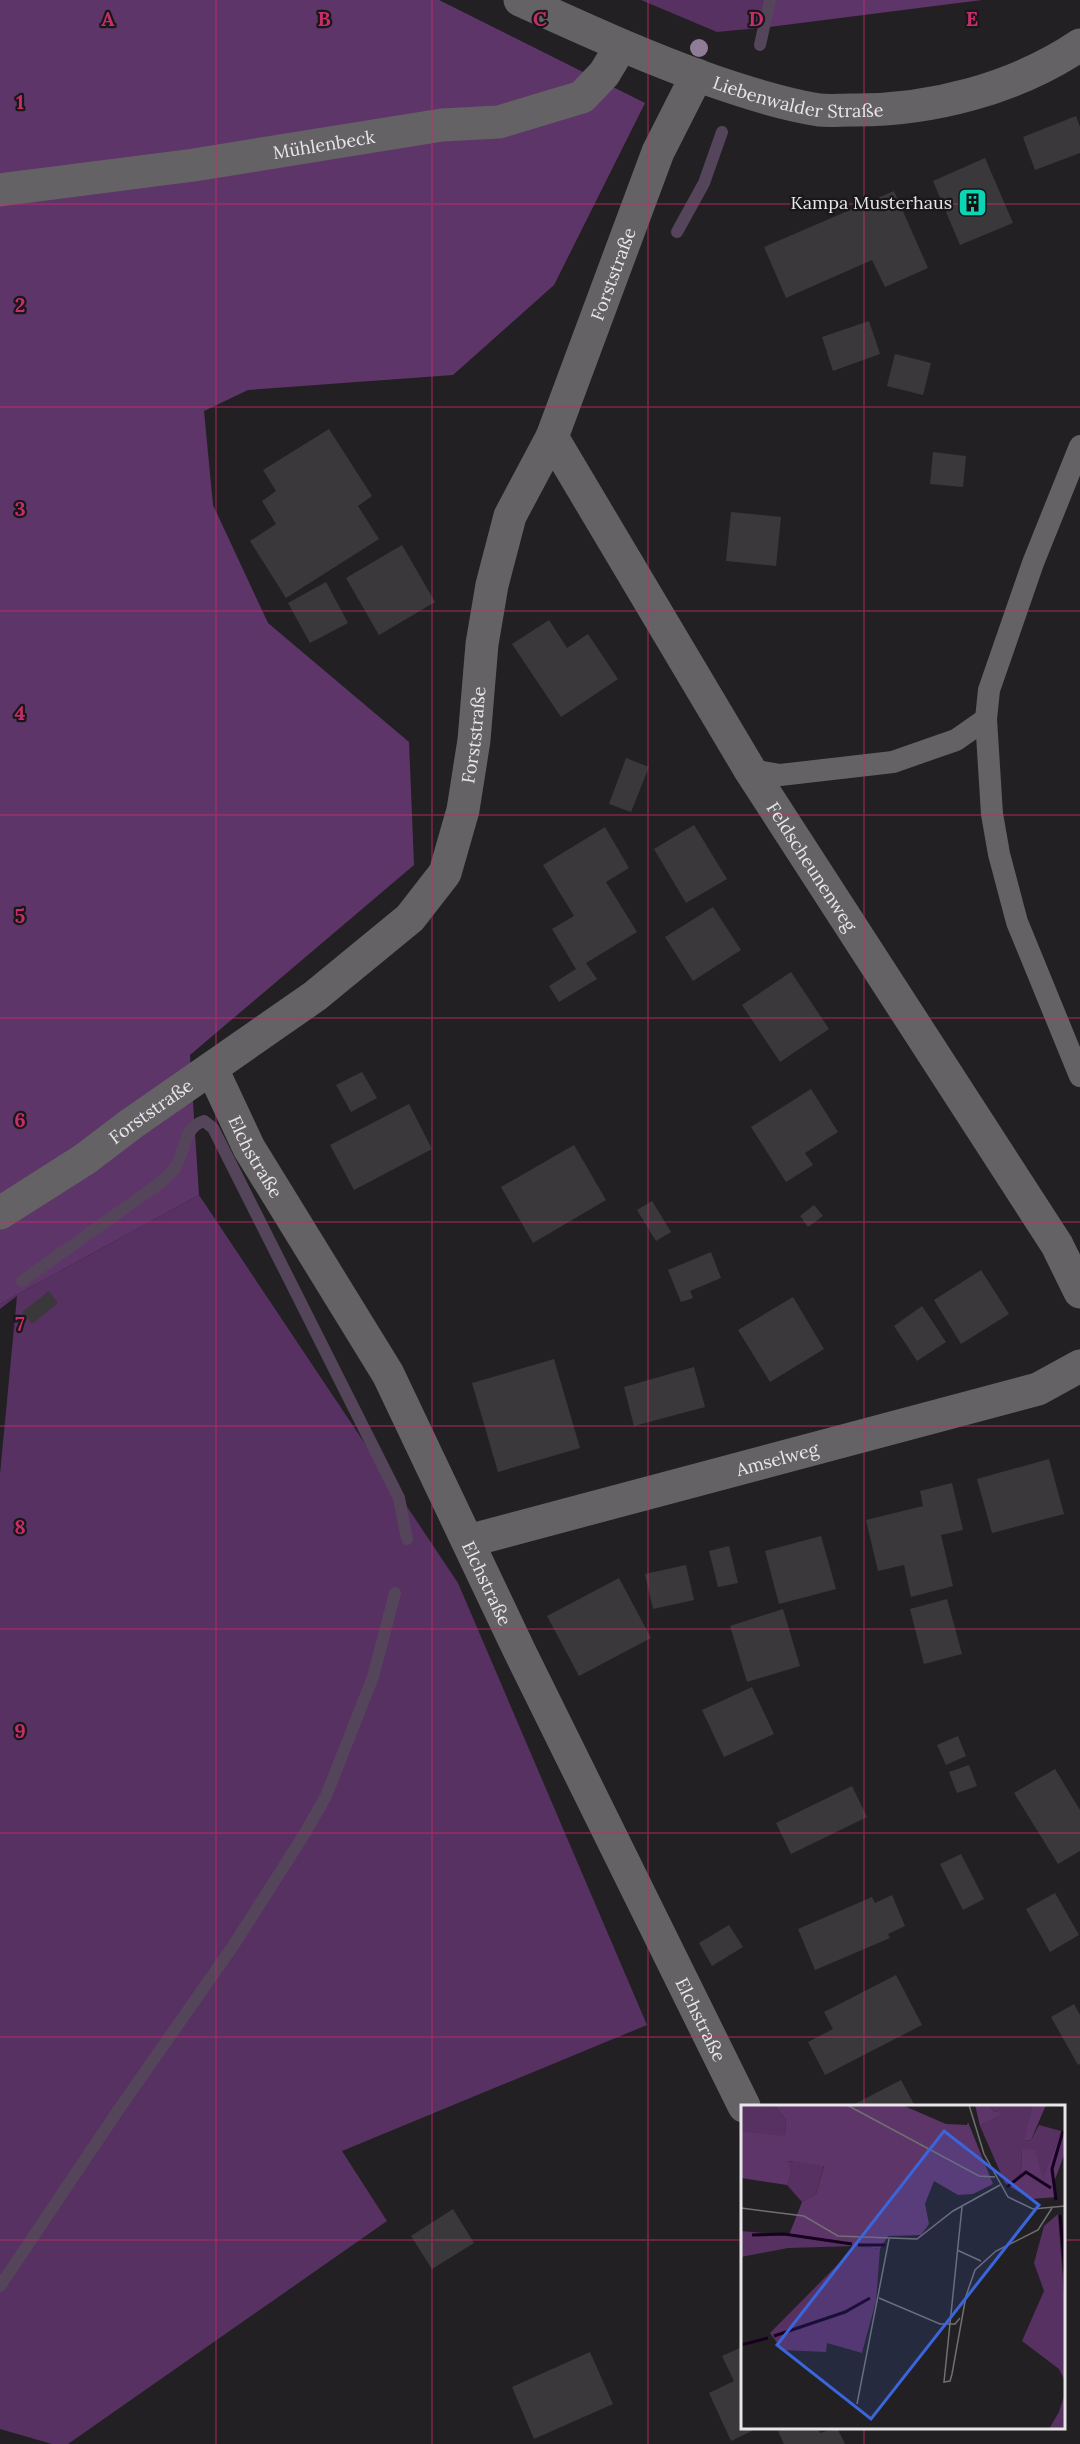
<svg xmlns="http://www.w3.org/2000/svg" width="1080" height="2444" viewBox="0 0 1080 2444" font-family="Lora,serif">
	<rect width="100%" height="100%" fill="#222023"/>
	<g fill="#573161">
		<polygon points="641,0 770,0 769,27 717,32"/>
		<polygon points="199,1195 458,1583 647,2025 342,2151 387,2221 68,2444 52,2444 0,2429 0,1474 17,1296 0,1309 0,1304"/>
	</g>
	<g fill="#5e3569">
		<polygon points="0,0 439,0 645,103 554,285 453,375 248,390 204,411 213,505 268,623 409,742 414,865 190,1055 199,1195 0,1304"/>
		<polygon points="770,0 982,0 769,27"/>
	</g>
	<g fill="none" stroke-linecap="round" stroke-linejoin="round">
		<g stroke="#55455b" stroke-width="12">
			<polyline points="760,45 770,0"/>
			<polyline points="677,232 704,183 722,132"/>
			<path d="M 22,1281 L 160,1183 C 165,1178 173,1172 177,1165 C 185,1149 184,1127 204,1121 L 213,1128 L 399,1498 L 407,1539"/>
			<polyline points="0,2286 119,2109 233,1946 305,1833 326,1796 373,1677 395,1593"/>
		</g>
	</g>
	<g fill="#3b383c">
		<polygon points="1076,116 1080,127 1080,153 1035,170 1023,137"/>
		<polygon points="985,158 1013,223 960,245 933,181"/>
		<polygon points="894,191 928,268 885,287 872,260 786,298 764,247"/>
		<polygon points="869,321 880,354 833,371 822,337"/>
		<polygon points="895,354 931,363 923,395 887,386"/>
		<polygon points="329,429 372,496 358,506 379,539 286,598 250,541 276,524 262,501 276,491 263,470"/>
		<polygon points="933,452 966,456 963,487 930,484"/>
		<polygon points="731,512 781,517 776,566 726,561"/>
		<polygon points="402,545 435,602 379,635 346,578"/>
		<polygon points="326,582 348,623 310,643 288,603"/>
		<polygon points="549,620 567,648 588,634 618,679 561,717 512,644"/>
		<polygon points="626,758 649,767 631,812 609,804"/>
		<polygon points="694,825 727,879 686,903 654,849"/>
		<polygon points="605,827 629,868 606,882 637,932 586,963 597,979 559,1002 549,986 576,969 552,929 574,916 543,865"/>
		<polygon points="713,907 741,950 693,981 665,937"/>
		<polygon points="791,972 829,1029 780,1062 742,1005"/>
		<polygon points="362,1072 377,1098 351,1112 336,1085"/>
		<polygon points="811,1089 838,1132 805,1153 813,1165 786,1182 751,1127"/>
		<polygon points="409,1104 432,1149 354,1190 330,1145"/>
		<polygon points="574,1145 606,1200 533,1243 501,1187"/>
		<polygon points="652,1201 671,1232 656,1241 637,1210"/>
		<polygon points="814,1205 823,1216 808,1227 800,1216"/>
		<polygon points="711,1252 721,1278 690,1291 693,1298 681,1302 668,1270"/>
		<polygon points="981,1270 1009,1314 961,1344 934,1300"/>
		<polygon points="49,1291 58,1303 32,1324 22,1312"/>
		<polygon points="793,1297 824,1349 770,1382 738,1330"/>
		<polygon points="922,1306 946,1342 917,1361 894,1326"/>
		<polygon points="554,1359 580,1448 498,1472 472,1383"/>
		<polygon points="694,1367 705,1407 634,1426 624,1387"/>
		<polygon points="1049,1459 1064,1514 992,1533 977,1479"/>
		<polygon points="952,1483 963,1530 941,1535 953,1586 911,1597 904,1565 878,1571 866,1520 923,1506 920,1491"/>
		<polygon points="821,1536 836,1589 779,1604 765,1551"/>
		<polygon points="729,1546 738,1583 718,1587 709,1551"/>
		<polygon points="686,1565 694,1600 653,1609 645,1574"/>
		<polygon points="619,1578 651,1638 579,1676 547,1616"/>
		<polygon points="947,1599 962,1654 924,1664 910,1609"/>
		<polygon points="783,1609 800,1666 747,1682 730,1626"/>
		<polygon points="752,1687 774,1734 724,1757 702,1710"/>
		<polygon points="958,1736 966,1756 946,1765 937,1745"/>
		<polygon points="969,1765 977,1786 957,1793 949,1772"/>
		<polygon points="1055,1769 1080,1810 1080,1851 1058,1864 1014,1793"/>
		<polygon points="852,1786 867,1817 791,1854 776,1823"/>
		<polygon points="961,1854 984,1899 963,1910 940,1864"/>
		<polygon points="1055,1893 1079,1935 1050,1952 1026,1909"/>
		<polygon points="892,1895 905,1926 888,1934 890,1938 815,1970 798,1929 872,1897 875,1903"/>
		<polygon points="729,1925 743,1947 712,1966 699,1943"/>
		<polygon points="896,1975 922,2025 825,2075 808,2042 833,2029 824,2012"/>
		<polygon points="1074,2004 1080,2015 1080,2064 1078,2065 1051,2017"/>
		<polygon points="901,2080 915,2106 851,2106"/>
		<polygon points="453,2209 474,2243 432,2269 411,2236"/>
		<polygon points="742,2347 742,2428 758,2428 731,2441 709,2393 734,2381 722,2356"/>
		<polygon points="590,2352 613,2404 534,2439 512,2387"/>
		<polygon points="787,2428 818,2428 820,2433 837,2428 845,2444 784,2444 778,2431"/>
	</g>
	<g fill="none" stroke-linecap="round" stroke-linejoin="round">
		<g stroke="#656266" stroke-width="22">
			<polyline points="1080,446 1033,563 989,690 986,719 992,814 999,854 1017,922 1080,1076"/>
			<polyline points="750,770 780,775 893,762 956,740 986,719"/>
		</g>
		<g stroke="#656266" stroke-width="33">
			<path id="s1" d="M 0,190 L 194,165 L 442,125 L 499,122 L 582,97 L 604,74 L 621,46"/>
			<path id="s2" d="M 552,437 L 750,770 L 1057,1245 L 1080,1292"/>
			<path id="s3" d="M 212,1069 L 249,1148 L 388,1374 L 519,1650 L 744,2106"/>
			<path id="s4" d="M 0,1213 L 85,1159 L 131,1124 L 315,996 L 410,918 L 445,873 L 463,810 L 474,740 L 482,644 L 492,585 L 510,516 L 552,437 L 658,152 L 697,75"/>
			<path id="s5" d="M 468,1541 L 1038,1389 L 1080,1366"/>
		</g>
		<path stroke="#656266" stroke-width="33" id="s6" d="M 520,0 C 584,29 647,58 713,81 C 748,93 782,104 819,110 C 829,111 840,110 851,110 C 929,111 1015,89 1080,45"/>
	</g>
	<circle fill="#917c97" cx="699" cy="48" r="9"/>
	<path fill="none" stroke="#c62d69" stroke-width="1.5" stroke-opacity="0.55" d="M 216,0 L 216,2444M 432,0 L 432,2444M 648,0 L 648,2444M 864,0 L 864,2106M 0,204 L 1080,204M 0,407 L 1080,407M 0,611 L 1080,611M 0,815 L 1080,815M 0,1018 L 1080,1018M 0,1222 L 1080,1222M 0,1426 L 1080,1426M 0,1629 L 1080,1629M 0,1833 L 1080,1833M 0,2037 L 1080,2037M 0,2240 L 742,2240M 1064,2240 L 1080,2240M 864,2428 L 864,2444"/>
	<defs>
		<symbol id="building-square" viewBox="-11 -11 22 22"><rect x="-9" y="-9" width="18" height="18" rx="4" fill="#0ad5b5" stroke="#19171a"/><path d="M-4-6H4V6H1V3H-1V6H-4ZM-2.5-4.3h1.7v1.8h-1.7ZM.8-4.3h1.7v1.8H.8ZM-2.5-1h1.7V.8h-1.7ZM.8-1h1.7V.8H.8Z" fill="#111"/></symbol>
	</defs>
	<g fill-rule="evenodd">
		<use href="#building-square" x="956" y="186" width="33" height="33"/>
	</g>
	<g text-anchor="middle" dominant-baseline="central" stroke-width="4.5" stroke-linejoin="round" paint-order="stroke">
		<g font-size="18" fill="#e8e6e9" stroke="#19171a">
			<text stroke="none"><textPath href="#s6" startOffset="297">Liebenwalder Straße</textPath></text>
			<text stroke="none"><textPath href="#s1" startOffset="327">Mühlenbeck</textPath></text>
			<text stroke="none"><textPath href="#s4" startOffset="1190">Forststraße</textPath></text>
			<text stroke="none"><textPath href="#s4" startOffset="704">Forststraße</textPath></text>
			<text stroke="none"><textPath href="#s2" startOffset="502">Feldscheunenweg</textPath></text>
			<text stroke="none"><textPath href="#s4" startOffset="182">Forststraße</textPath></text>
			<text stroke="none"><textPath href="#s3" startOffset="98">Elchstraße</textPath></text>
			<text stroke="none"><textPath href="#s5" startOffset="320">Amselweg</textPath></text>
			<text stroke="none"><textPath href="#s3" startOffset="584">Elchstraße</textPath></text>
			<text stroke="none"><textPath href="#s3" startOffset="1070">Elchstraße</textPath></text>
		</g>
		<g font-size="18" fill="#e8e6e9" stroke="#19171a" text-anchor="end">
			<text x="952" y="202">Kampa Musterhaus</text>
		</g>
	</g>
	<g transform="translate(741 2105)">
		<rect width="324" height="324" fill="#222023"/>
		<path d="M 0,0 L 33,0 L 45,15 L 44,32 L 0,26 ZM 249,0 L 291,0 L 284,36 L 290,35 L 298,20 L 320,26 L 302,74 L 281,44 L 280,68 L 268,81 L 264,78 L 239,21 L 262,8 L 252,6 ZM 46,56 L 83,60 L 75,89 L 61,97 L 46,80 L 51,67 ZM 317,109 L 324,203 L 324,276 L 318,264 L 281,236 L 303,186 L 293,158 L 303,121 ZM 0,126 L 48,130 L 139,144 L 135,196 L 121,248 L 86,238 L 85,247 L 41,245 L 29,228 L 115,141 L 47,143 L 0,152 ZM 324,288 L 324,324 L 308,324 L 318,307 Z" fill="#573161"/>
		<path d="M 33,0 L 161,0 L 205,19 L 226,20 L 227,17 L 252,79 L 232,89 L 217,90 L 193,76 L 184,99 L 188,119 L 180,130 L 147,131 L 139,144 L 48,130 L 61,97 L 75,89 L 83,61 L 47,56 L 51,67 L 46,80 L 0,73 L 0,26 L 44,31 L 45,15 ZM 234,0 L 249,0 L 252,6 L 263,8 L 239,21 ZM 291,0 L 305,0 L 290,35 L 283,36 ZM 320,26 L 324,27 L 324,47 L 312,80 L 316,92 L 290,94 L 268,81 L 280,68 L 281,44 L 294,45 L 302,73 Z" fill="#5e3569"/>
		<path fill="none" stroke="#16001e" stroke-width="3" d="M 266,82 L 285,67 L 310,83M 315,95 L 311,64 L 322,26M 319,110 L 324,166M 11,130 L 43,129 L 111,139M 117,140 L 144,140M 33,231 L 104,207 L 129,193M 0,240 L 27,233"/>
		<path fill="none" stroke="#716f72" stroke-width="1.5" d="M 106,0 L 238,71 L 254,72M 228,0 L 243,49 L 267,92 L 292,104 L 324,101M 221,102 L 203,277 L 209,276 L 211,269 L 225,191 L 234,165 L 255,146 L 297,125 L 311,103M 0,103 L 63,111 L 97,131 L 176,134 L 212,106 L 259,80M 216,145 L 240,156M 138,193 L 199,219 L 214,219 L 219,213M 116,299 L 148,134"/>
		<path fill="#3b65db" fill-opacity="0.15" stroke="#3b65db" stroke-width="3" d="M 203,26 L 298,100 L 130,314 L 36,240 Z"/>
		<rect width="324" height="324" fill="none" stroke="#e8e6e9" stroke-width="3"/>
	</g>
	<g font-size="20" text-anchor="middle" font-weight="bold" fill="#c62d69" stroke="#19171a" stroke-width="4.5" stroke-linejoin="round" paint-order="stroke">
		<text x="108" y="26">A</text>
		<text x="324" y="26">B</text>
		<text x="540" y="26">C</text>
		<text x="756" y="26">D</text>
		<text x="972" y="26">E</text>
		<text x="20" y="109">1</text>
		<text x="20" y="312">2</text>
		<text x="20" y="516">3</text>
		<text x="20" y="720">4</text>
		<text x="20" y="923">5</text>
		<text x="20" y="1127">6</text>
		<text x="20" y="1331">7</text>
		<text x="20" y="1534">8</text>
		<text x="20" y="1738">9</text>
	</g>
</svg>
